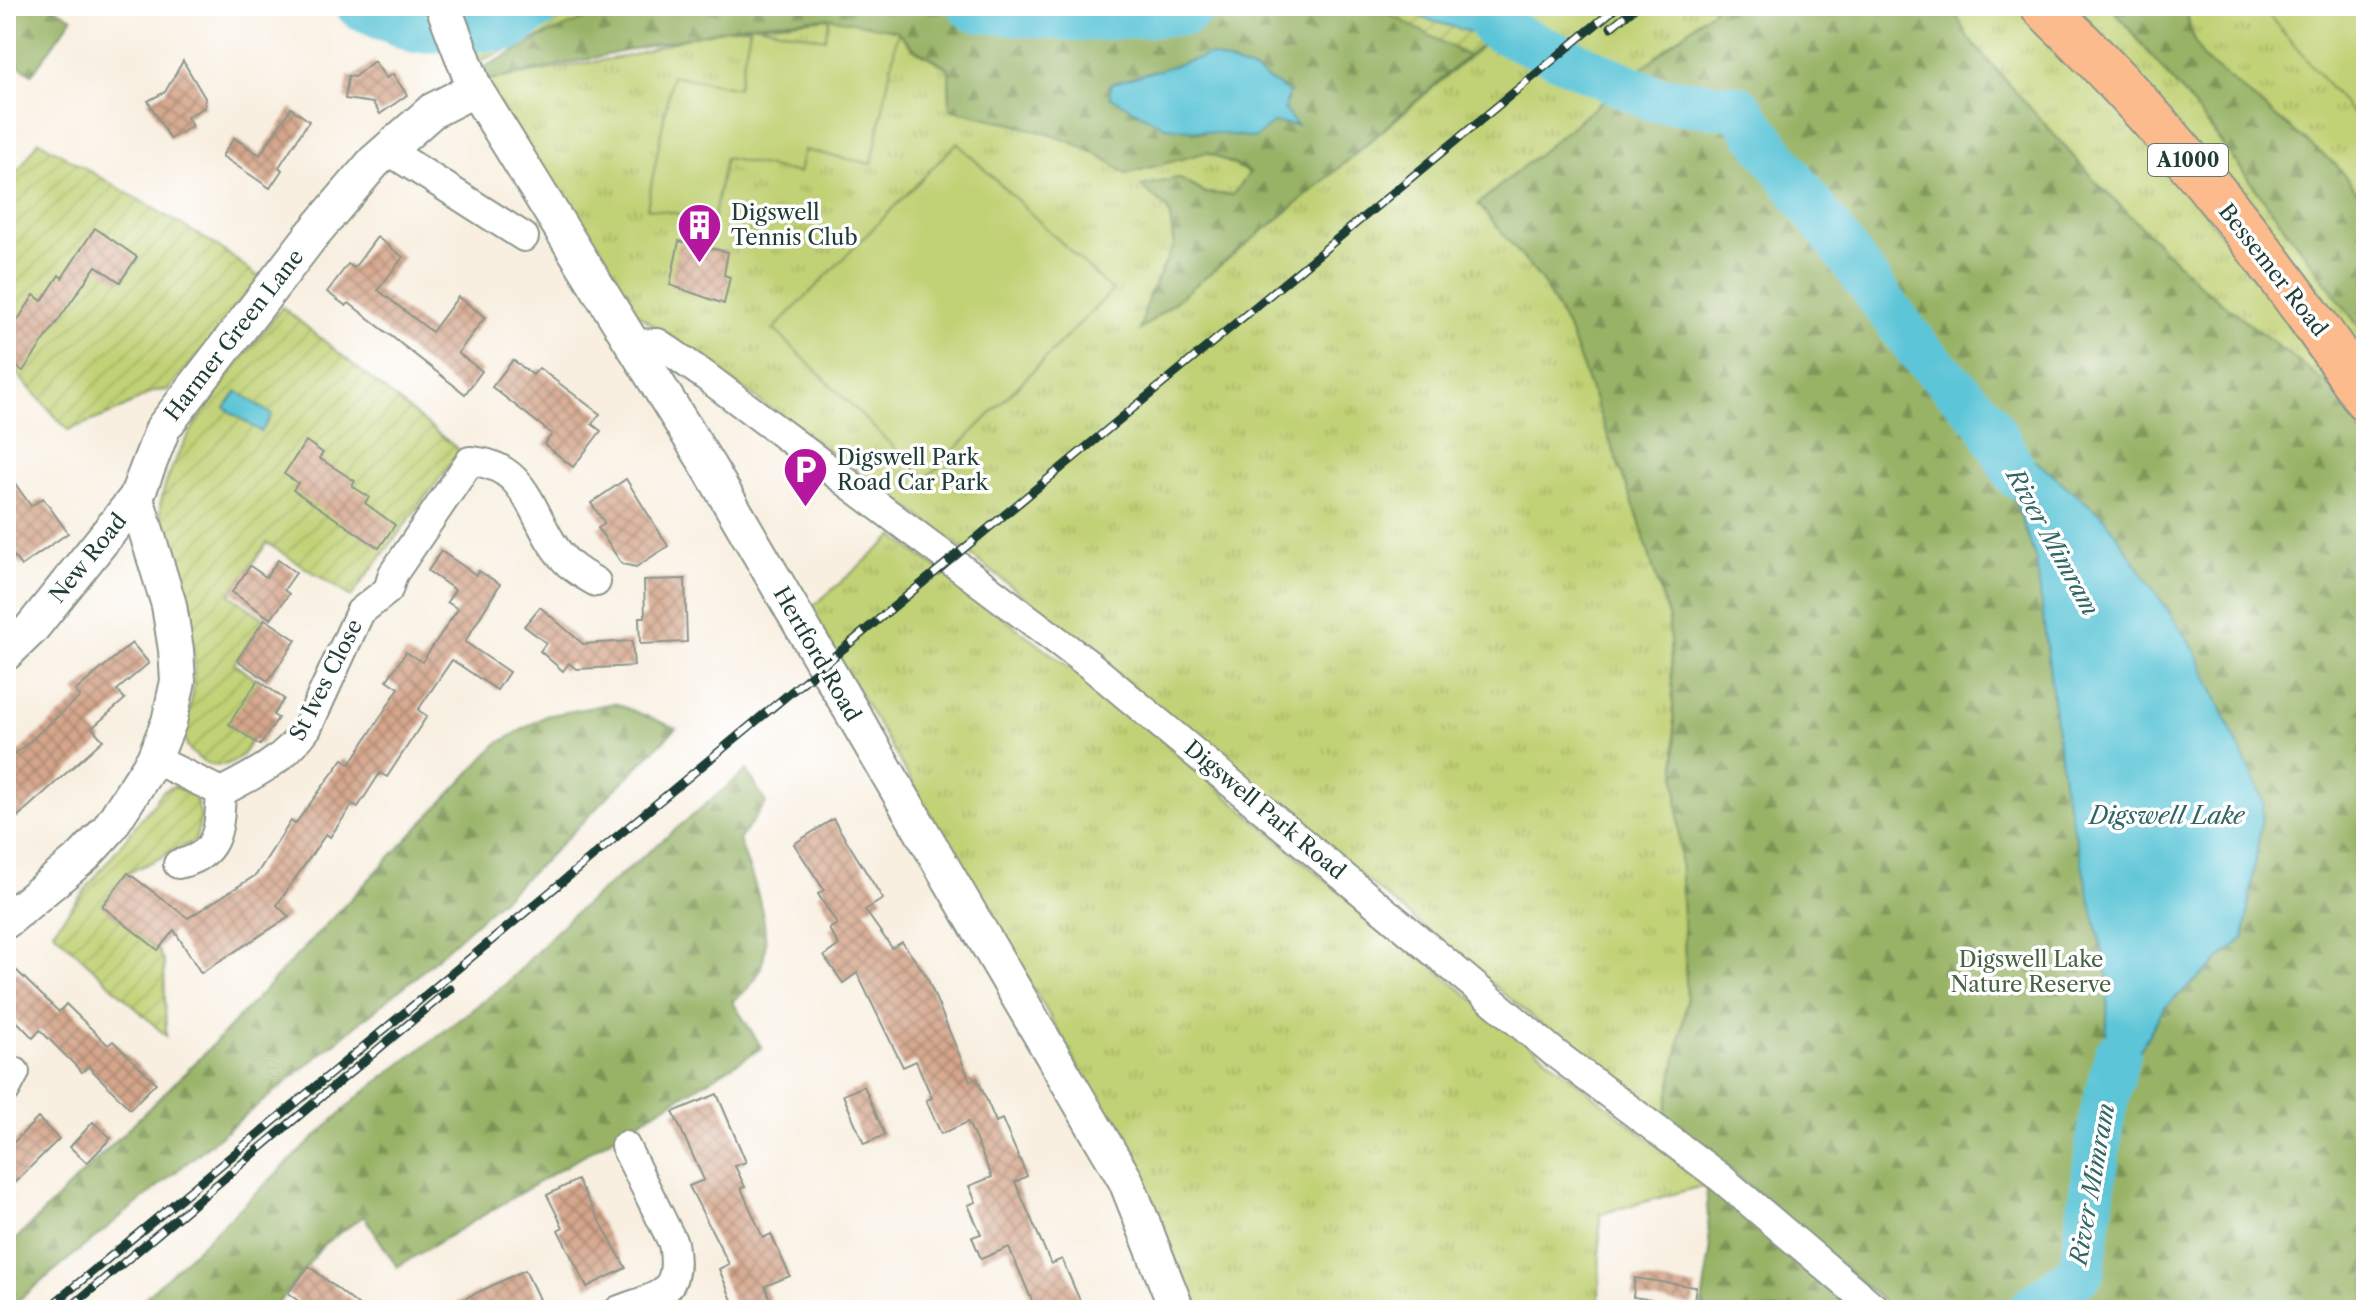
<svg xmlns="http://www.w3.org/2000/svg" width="2372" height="1316" viewBox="0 0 2372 1316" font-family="'Libre Caslon Text',serif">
	<defs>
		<pattern id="grass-tufts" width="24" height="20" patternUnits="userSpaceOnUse" patternTransform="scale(2)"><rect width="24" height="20" fill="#c1d174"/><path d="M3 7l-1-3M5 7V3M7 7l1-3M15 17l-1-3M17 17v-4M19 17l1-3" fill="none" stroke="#a5b465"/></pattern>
		<pattern id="forest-firs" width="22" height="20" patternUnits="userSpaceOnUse" patternTransform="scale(2)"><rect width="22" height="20" fill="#98b366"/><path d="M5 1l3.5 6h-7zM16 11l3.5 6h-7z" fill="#7b9355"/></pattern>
		<pattern id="garden-furrows" width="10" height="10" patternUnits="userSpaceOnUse" patternTransform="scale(2)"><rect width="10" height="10" fill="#c1d174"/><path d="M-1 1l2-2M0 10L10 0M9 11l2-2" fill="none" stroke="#a5b465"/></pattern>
		<pattern id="building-cross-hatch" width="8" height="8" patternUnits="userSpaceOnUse" patternTransform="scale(2)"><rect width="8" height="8" fill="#d5a68b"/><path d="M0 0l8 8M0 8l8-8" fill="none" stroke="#ac8872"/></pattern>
	</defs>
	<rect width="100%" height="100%" fill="#fff"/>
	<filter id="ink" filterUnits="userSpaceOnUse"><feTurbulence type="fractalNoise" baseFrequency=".0125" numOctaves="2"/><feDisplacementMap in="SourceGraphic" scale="16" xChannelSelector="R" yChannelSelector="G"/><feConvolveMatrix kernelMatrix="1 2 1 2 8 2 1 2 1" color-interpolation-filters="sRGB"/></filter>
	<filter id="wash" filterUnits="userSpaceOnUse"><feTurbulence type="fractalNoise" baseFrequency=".006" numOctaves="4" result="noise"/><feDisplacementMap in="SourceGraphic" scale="32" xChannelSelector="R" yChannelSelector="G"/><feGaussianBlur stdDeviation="1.8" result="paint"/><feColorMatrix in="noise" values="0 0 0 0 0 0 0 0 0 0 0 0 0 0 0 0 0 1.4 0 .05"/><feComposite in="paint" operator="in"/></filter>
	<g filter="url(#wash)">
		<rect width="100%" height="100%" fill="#f8efe0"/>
		<g fill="url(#grass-tufts)" stroke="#708754" stroke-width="2">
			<path d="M 1529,6 L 1717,6 L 1479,204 L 1542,281 L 1569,331 L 1637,514 L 1669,620 L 1687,997 L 2366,1310 L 1893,1310 L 1665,1114 L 1555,1036 L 1016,590 L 916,513 L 614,297 L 486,81 L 632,55 L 708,31 L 830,18 L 898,31 L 912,48 L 949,69 L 950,109 C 1009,124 1079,134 1126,174 L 1207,152 L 1250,173 L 1233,195 L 1206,193 L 1178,178 L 1142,186 L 1169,210 L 1174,246 L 1149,295 L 1141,329 L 1306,196 Z"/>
			<polygon points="1952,6 2020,6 2112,93 2351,403 2202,287 2097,183 1968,38"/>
			<polygon points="2067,6 2110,6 2196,109 2366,336 2366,373"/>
			<polygon points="2186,6 2366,6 2366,203 2337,166 2202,57 2190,29"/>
			<polygon points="894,536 1129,712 1338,891 1706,1185 1600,1214 1599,1310 1198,1310 1135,1171 1056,1027 810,609"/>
		</g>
		<g fill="url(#forest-firs)" stroke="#5c784d" stroke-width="2">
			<polygon points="6,6 52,6 72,18 32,74 6,58"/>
			<path d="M 632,6 L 1375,6 L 1468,56 L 1306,196 L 1140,330 L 1149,295 L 1174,246 L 1169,210 L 1141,186 L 1178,178 L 1205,193 L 1233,195 L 1250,172 L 1207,152 L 1126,174 C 1079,134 1008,124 950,109 L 949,68 L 912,47 L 897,31 L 830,18 L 751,24 L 486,81 L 478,70 C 526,47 579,13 632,6 Z"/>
			<polygon points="1717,6 1952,6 1968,38 2097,183 2202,287 2351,403 2366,435 2366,1310 1893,1310 1665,1114 1687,1002 1669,620 1637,514 1569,331 1542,281 1478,204"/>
			<polygon points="2110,6 2186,6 2190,29 2202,57 2337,166 2366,203 2366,336 2196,109"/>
			<polygon points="614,703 676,728 545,860 418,975 6,1310 7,1248 202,1056 497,744 546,716"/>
			<path d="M 747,770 L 766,803 L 739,840 C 756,890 792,965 732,1001 L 762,1048 L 397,1267 L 364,1216 L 324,1244 L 273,1310 L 132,1310 L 359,1096 L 507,983 L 569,918 Z"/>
			<polygon points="1706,1185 1783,1241 1858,1310 1698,1310 1701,1309 1710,1252"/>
		</g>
		<g fill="url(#garden-furrows)" stroke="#708754" stroke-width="2">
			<polygon points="456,6 618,6 477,62"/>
			<polygon points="982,6 1185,6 1077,13"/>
			<polygon points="1375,6 1529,6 1468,56"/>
			<polygon points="39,141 219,247 264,281 168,390 154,391 115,412 68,430 6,362 6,188"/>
			<path d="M 282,307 L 460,451 L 351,597 L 267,543 L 230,595 L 265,619 L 234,664 L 260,682 L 229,724 L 252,739 C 246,751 240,760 227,764 C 208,770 185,753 183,733 C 183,726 188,716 190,709 C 194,686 196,661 192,637 C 184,591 150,544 162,496 C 178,433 243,358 282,307 Z"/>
			<polygon points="174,786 195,796 201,817 195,841 128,873 102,905 158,950 164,963 166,1036 53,931 163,791"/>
		</g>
		<g fill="#c1d174" stroke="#708754" stroke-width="2">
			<polygon points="2261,6 2366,6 2366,130"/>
			<polygon points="830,18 898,31 872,164 804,150 799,173 725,158 713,220 647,208 672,75 738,88 751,24 825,39"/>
			<polygon points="957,143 1112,291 926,479 774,329"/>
		</g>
		<g fill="#5bc5d7" stroke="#3d8186" stroke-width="2">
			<polygon points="1403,6 1491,6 1488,19 1473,33 1426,19"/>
			<polygon points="1210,55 1255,71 1289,93 1284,110 1297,125 1273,123 1255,138 1165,127 1110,97 1110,84"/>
			<polygon points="237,391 272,415 261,432 225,408"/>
			<polygon points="1986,420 2105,518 2195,650 2264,803 2244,938 2164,1008 2102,1116 2109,979 2064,788 2036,560"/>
		</g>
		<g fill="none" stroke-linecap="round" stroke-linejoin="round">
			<g stroke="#5bc5d7" stroke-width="46">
				<polyline points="359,6 415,30 508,28 539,6"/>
				<polyline points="971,6 975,9 1078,19 1186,12 1193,6"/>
				<polyline points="1480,6 1494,27 1655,99 1739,108 1917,348 1986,420 2017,476"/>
				<polyline points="2030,1310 2082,1271 2102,1116 2117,1055"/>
			</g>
		</g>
		<g id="blocks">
			<g fill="url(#building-cross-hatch)">
				<polygon points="183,61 205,98 205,107 187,117 192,126 170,139 148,101 165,92"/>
				<polygon points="374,61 386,78 393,74 407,95 380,114 373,103 345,99 348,76 354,77"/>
				<polygon points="291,108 309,121 279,167 282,170 270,188 222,156 234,138 260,155"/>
				<polygon points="95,228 137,257 120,282 96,266 23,371 6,360 6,338 34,295 42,301 59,275 62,278"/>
				<polygon points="377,237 403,257 378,290 432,332 458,297 485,317 458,353 482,371 465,394 349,303 346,306 327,292 348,264 354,268"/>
				<polygon points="679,241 728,252 724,275 730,277 724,304 670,285"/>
				<polygon points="513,360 533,375 539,368 600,414 592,424 601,431 573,467 544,444 552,434 492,387"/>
				<polygon points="306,441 323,453 319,458 355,481 352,486 369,497 365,503 395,525 379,548 293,490 298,483 284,474"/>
				<polygon points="6,471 31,506 43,498 68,533 21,566 6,545"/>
				<polygon points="626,479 668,546 636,567 622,564 598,528 605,524 591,503"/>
				<polygon points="441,551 476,575 479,571 500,584 465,642 509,672 497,690 452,660 418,710 427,716 387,777 380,773 358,807 353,804 330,837 326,834 277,905 289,917 201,973 174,930 158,950 102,906 128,873 188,918 256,875 291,821 295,824 343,759 350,764 399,688 387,680 406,652 422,662 458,609 447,602 455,590 428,571"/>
				<polygon points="278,560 296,573 284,590 289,594 271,619 232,592 250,566 266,577"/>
				<polygon points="685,579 687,642 640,644 639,617 645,617 644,580"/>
				<polygon points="540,607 583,644 632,641 634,666 576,669 569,663 563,671 540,651 546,643 524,626"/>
				<polygon points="265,619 296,640 268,681 237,660"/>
				<polygon points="132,643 149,663 117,690 125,699 92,728 103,740 6,827 6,762 80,697 75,691"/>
				<polygon points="258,680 284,699 273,715 278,718 260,745 229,724"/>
				<polygon points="833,819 883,899 865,910 892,948 902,942 926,975 970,1081 977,1078 996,1122 1002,1119 1027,1176 1015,1182 1051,1264 1062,1259 1084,1310 1036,1310 1009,1247 981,1259 972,1237 981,1234 968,1205 976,1202 969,1186 992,1177 968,1122 941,1134 926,1100 932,1098 916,1061 903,1067 857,973 843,983 824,956 839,945 829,929 837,924 818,894 824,890 794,844"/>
				<polygon points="16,970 59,1012 66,1004 108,1045 113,1041 156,1083 130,1109 88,1066 82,1072 40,1030 33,1038 6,1010 6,980"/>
				<polygon points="864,1086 885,1135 864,1144 843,1095"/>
				<polygon points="717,1094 746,1162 735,1166 745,1187 741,1188 763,1238 771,1234 790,1276 765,1286 774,1310 736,1310 719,1269 729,1264 689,1186 704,1180 673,1112"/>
				<polygon points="38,1118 59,1139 6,1191 6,1150"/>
				<polygon points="93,1122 111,1138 87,1163 70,1147"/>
				<polygon points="577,1180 626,1268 587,1287 558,1230 563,1227 547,1195"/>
				<polygon points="309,1266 364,1310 310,1310 288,1293"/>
				<polygon points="525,1270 539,1299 516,1310 441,1310"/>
				<polygon points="1635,1278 1696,1287 1693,1306 1633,1297"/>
			</g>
		</g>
	</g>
	<g filter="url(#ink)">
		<use href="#blocks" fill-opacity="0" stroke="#8c968a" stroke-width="2"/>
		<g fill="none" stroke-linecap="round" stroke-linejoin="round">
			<defs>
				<g id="minor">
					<polyline points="386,149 524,237"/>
					<polyline points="634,344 658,343 704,375 1091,666 1556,1054 1721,1178 1877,1310"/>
					<polyline points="154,759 221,792"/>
					<path d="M 178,864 C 220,856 219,828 221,792 C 256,774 284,760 307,728 L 360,612 L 388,590 L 393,574 L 470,461 C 535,465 530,528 569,564 C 577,571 587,577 596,582"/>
					<polyline points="6,1089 15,1072"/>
					<path d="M 619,1310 C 659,1295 682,1295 673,1243 L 625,1146"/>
				</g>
				<g id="tertiary">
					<polyline points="443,6 475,89 710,469 1126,1181 1177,1310"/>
					<polyline points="6,653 31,629 136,498"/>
					<polyline points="6,921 84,856 108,830 154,759 169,722 178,681 176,650 169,605 136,498 163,428 311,236 374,162 432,111 475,89"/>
				</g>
				<path id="primary" d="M 2043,6 C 2165,123 2273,258 2366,399"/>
			</defs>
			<use href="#minor" stroke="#8c968a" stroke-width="32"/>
			<use href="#tertiary" stroke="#8c968a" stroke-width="38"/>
			<use href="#primary" stroke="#8c968a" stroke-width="48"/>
			<use href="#minor" stroke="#fff" stroke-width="28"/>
			<use href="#tertiary" stroke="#fff" stroke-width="34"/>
			<use href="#primary" stroke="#fbbb8d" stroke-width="44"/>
			<defs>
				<g id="rail">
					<polyline points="1611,27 1637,6"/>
					<polyline points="46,1310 1618,6"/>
					<polyline points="67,1310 450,989"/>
				</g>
			</defs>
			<use href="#rail" stroke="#1f3d34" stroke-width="9"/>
			<use href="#rail" stroke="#fff" stroke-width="6" stroke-dasharray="18" stroke-linecap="butt"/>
		</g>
	</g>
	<defs>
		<symbol id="building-pin" viewBox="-11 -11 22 30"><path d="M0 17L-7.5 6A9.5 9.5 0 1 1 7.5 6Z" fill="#b5179e" stroke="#fff"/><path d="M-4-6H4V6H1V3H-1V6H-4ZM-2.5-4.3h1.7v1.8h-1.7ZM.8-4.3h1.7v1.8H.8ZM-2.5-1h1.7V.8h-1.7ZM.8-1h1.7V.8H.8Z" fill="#fff"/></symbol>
		<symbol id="parking-pin" viewBox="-11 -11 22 30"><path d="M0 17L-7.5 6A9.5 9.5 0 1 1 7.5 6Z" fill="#b5179e" stroke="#fff"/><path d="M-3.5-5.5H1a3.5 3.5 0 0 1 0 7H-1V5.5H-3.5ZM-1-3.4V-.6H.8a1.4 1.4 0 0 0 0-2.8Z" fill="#fff"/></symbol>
	</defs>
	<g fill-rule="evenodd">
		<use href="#building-pin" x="674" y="200" width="51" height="69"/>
		<use href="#parking-pin" x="780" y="444" width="51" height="69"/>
	</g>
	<g text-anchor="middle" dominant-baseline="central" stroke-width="7" stroke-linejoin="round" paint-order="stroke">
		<rect fill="#fff" stroke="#627771" stroke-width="2" x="2148" y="144" width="80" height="32" rx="6"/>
		<g font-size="20" font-weight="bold" fill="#1f3d34">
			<text x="2188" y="160">A1000</text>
		</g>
		<g font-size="22" fill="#1f3d34" stroke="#fff" text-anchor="start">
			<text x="731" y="212">Digswell<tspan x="731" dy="25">Tennis Club</tspan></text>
			<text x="837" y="457">Digswell Park<tspan x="837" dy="25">Road Car Park</tspan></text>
		</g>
		<g font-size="22" fill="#1f3d34" stroke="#fff">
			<text transform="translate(2273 270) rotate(52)">Bessemer Road</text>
			<text transform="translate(234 335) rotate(-52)">Harmer Green Lane</text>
			<text transform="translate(88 558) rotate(-51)">New Road</text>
			<text transform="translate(817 654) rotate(60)">Hertford Road</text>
			<text transform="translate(326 680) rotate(-63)">St Ives Close</text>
			<text transform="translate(1265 810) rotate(40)">Digswell Park Road</text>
		</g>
		<g font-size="22" fill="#486244" stroke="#fff">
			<text x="2031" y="959">Digswell Lake<tspan x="2031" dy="25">Nature Reserve</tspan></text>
		</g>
		<g font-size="24" font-style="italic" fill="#316665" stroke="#fff">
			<text transform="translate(2053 542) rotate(61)">River Mimram</text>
			<text x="2167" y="815">Digswell Lake</text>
			<text transform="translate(2092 1184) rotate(-80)">River Mimram</text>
		</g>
	</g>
	<rect width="2372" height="1316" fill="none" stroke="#fff" stroke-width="32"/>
</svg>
